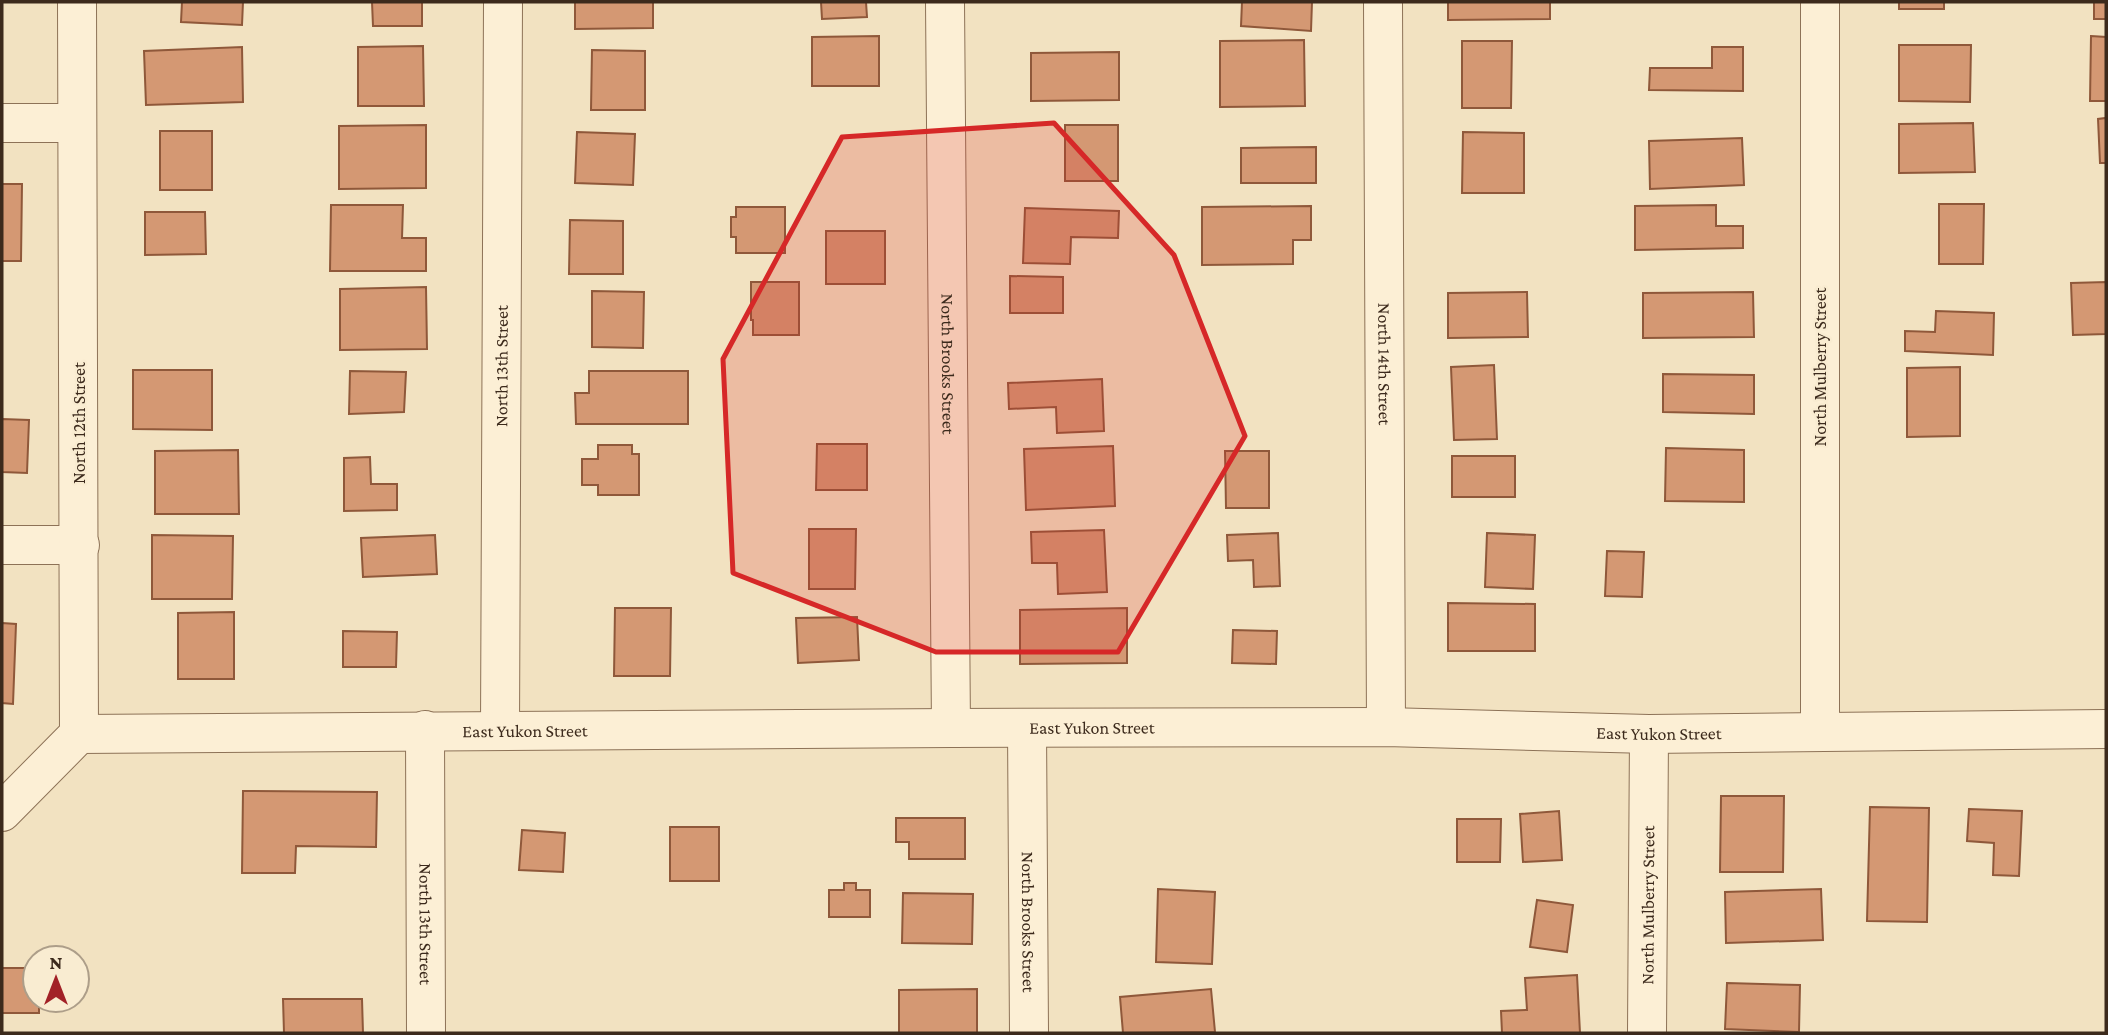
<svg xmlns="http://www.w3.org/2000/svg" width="2108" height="1035" viewBox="0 0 2108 1035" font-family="'Crimson Pro',serif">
	<rect width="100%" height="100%" fill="#f2e2c1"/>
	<g fill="#d49873" stroke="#8f583a" stroke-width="2">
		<polygon points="182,2 243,2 242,25 181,22"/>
		<polygon points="372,2 422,2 422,26 373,26"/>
		<polygon points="575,2 653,2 653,28 575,29"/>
		<polygon points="821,2 866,2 867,17 822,19"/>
		<polygon points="1242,2 1312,2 1311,31 1241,26"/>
		<polygon points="1448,2 1550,2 1550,19 1448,20"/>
		<rect x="1899" y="2" width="45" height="7"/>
		<rect x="2094" y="2" width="12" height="17"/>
		<polygon points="879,36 879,86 812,86 812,37"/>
		<polygon points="2091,36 2106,37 2106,101 2090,101"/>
		<polygon points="1304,40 1305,106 1220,107 1220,41"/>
		<polygon points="1462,41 1512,41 1511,108 1462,108"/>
		<polygon points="1899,45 1971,45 1970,102 1899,101"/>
		<polygon points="423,46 424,106 358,106 358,47"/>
		<polygon points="242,47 243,102 146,105 144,51"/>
		<polygon points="1712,47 1743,47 1743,91 1649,90 1650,68 1712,68"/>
		<polygon points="592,50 645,51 645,110 591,110"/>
		<polygon points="1119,52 1119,100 1031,101 1031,53"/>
		<polygon points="2106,118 2106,163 2100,163 2098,119"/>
		<polygon points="1973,123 1975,172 1899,173 1899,124"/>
		<polygon points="426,125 426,188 339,189 339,126"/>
		<rect x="1065" y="125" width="53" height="56"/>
		<rect x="160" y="131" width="52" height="59"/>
		<polygon points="577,132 635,134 633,185 575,183"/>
		<polygon points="1463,132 1524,133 1524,193 1462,193"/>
		<polygon points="1742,138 1744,185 1650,189 1649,141"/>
		<polygon points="1316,147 1316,183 1241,183 1241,148"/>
		<polygon points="2,184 22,184 21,261 2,261"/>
		<polygon points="1939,204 1984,204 1983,264 1939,264"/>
		<polygon points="331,205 403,205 402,238 426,238 426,271 330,271"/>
		<polygon points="1716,205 1716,226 1743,226 1743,248 1635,250 1635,206"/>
		<polygon points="1311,206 1311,240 1293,240 1293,264 1202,265 1202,207"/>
		<polygon points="736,207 785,207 785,253 736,253 736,237 731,237 731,217 736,217"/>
		<polygon points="1025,208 1119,211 1118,238 1071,237 1070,264 1023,263"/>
		<polygon points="145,212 205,212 206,254 145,255"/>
		<polygon points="570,220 623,221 623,274 569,274"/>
		<rect x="826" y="231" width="59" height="53"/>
		<polygon points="1010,276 1063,277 1063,313 1010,313"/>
		<polygon points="751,282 799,282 799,335 753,335 753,320 751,320"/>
		<polygon points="2106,282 2106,334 2073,335 2071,283"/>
		<polygon points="426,287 427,349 340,350 340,289"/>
		<polygon points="592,291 644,292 643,348 592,347"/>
		<polygon points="1527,292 1528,337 1448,338 1448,293"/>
		<polygon points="1753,292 1754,337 1643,338 1643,293"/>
		<polygon points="1936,311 1994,313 1993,355 1905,351 1905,331 1935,332"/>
		<polygon points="1494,365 1497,439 1454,440 1451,367"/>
		<polygon points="1960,367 1960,436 1907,437 1907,368"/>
		<polygon points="133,370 212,370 212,430 133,429"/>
		<polygon points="350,371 406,372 404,412 349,414"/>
		<polygon points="589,371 688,371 688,424 576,424 575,393 589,393"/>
		<polygon points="1663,374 1754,375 1754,414 1663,412"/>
		<polygon points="1102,379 1104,431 1057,433 1056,407 1009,409 1008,383"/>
		<polygon points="2,419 29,420 27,473 2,472"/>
		<polygon points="817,444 867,444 867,490 816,490"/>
		<polygon points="598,445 632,445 632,454 639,454 639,495 598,495 598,485 582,485 582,459 598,459"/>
		<polygon points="1113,446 1115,506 1026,510 1024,449"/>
		<polygon points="1666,448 1744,450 1744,502 1665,501"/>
		<polygon points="238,450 239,514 155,514 155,451"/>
		<polygon points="1225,451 1269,451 1269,508 1226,508"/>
		<rect x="1452" y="456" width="63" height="41"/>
		<polygon points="370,457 371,484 397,484 397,510 344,511 344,458"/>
		<polygon points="809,529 856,529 855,589 809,589"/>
		<polygon points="1104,530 1107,592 1058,594 1057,563 1032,563 1031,532"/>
		<polygon points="1278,533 1280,586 1254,587 1253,560 1228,561 1227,535"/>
		<polygon points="1487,533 1535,535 1533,589 1485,587"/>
		<polygon points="152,535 233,536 232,599 152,599"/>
		<polygon points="435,535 437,574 363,577 361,538"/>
		<polygon points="1607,551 1644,552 1642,597 1605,596"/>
		<polygon points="1448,603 1535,604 1535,651 1448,651"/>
		<polygon points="615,608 671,608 670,676 614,676"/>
		<polygon points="1127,608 1127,663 1020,664 1020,610"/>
		<polygon points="234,612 234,679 178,679 178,613"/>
		<polygon points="857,617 859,660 798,663 796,618"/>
		<polygon points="2,623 16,624 13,704 2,703"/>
		<polygon points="1233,630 1277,631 1276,664 1232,663"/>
		<polygon points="343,631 397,632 396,667 343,667"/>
		<polygon points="243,791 377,792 376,847 296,846 295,873 242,873"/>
		<polygon points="1721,796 1784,796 1783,872 1720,872"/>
		<polygon points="1870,807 1929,808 1927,922 1867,921"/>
		<polygon points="1969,809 2022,811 2019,876 1993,875 1994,843 1967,841"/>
		<polygon points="1559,811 1562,860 1523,862 1520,814"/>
		<polygon points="896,818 965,818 965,859 909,859 909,842 896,842"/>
		<polygon points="1457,819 1501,819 1500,862 1457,862"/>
		<rect x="670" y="827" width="49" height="54"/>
		<polygon points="522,830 565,833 563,872 519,870"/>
		<polygon points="844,883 856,883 856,890 870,890 870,917 829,917 829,890 844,890"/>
		<polygon points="1158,889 1215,892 1212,964 1156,962"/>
		<polygon points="1821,889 1823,940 1726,943 1725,892"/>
		<polygon points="903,893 973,894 972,944 902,943"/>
		<polygon points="1537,900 1573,905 1567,952 1530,947"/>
		<polygon points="2,968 35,968 35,1000 39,1000 39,1013 2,1013"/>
		<polygon points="1577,975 1580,1033 1502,1033 1501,1011 1527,1010 1525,978"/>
		<polygon points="1727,983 1800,985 1799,1032 1725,1029"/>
		<polygon points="977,989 977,1033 899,1033 899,990"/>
		<polygon points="1211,989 1215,1032 1123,1033 1120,997"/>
		<polygon points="283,999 362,999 363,1033 284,1033"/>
	</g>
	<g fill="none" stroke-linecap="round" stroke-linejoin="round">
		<defs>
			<g id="minor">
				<path id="s1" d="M 945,2 L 951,728"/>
				<path id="s2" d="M 1383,2 L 1386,727"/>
				<polyline points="1820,2 1820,731"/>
				<polyline points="2,123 77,123"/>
				<polyline points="2,545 80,545"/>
				<path id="s3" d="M 1027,728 L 1029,1033"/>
				<path id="s4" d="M 425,730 L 426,1033"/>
				<path id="s5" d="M 500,730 L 503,2"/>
				<path id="s6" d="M 79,734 L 951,728 L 1386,727 L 1649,734 L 2106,729"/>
				<polyline points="2,812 79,734 77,2"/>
				<path id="s7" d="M 1647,1033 L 1649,734"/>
			</g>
		</defs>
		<use href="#minor" stroke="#8d7257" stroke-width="40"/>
		<use href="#minor" stroke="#fcefd5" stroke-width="38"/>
	</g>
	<path fill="#d62828" fill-opacity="0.2" stroke="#d62828" stroke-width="5" stroke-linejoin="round" d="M 1054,123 L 1174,255 L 1245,436 L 1118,652 L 936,652 L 733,573 L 723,359 L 842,137 Z"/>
	<g text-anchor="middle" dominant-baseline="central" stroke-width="5" stroke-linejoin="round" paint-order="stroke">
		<g font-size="18" fill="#3c2a1c" stroke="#f9ecd1">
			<text stroke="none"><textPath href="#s2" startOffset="362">North 14th Street</textPath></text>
			<text stroke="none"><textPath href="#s1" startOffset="362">North Brooks Street</textPath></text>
			<text stroke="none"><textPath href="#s5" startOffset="364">North 13th Street</textPath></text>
			<text transform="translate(1820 367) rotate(-90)">North Mulberry Street</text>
			<text transform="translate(79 423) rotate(-90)">North 12th Street</text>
			<text stroke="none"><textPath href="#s6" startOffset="1013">East Yukon Street</textPath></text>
			<text stroke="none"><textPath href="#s6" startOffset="446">East Yukon Street</textPath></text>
			<text stroke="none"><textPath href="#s6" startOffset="1580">East Yukon Street</textPath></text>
			<text stroke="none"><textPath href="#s7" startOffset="128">North Mulberry Street</textPath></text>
			<text stroke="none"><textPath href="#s3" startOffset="194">North Brooks Street</textPath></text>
			<text stroke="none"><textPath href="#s4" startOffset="194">North 13th Street</textPath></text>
		</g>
	</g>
	<rect width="2108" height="1035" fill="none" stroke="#3c2a1c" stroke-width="7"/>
	<g transform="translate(56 979)"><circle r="33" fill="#f9ecd1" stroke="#ad9e89" stroke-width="2"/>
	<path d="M0-5L12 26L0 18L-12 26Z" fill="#a22127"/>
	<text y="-10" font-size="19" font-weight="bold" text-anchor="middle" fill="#3c2a1c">N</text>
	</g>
</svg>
